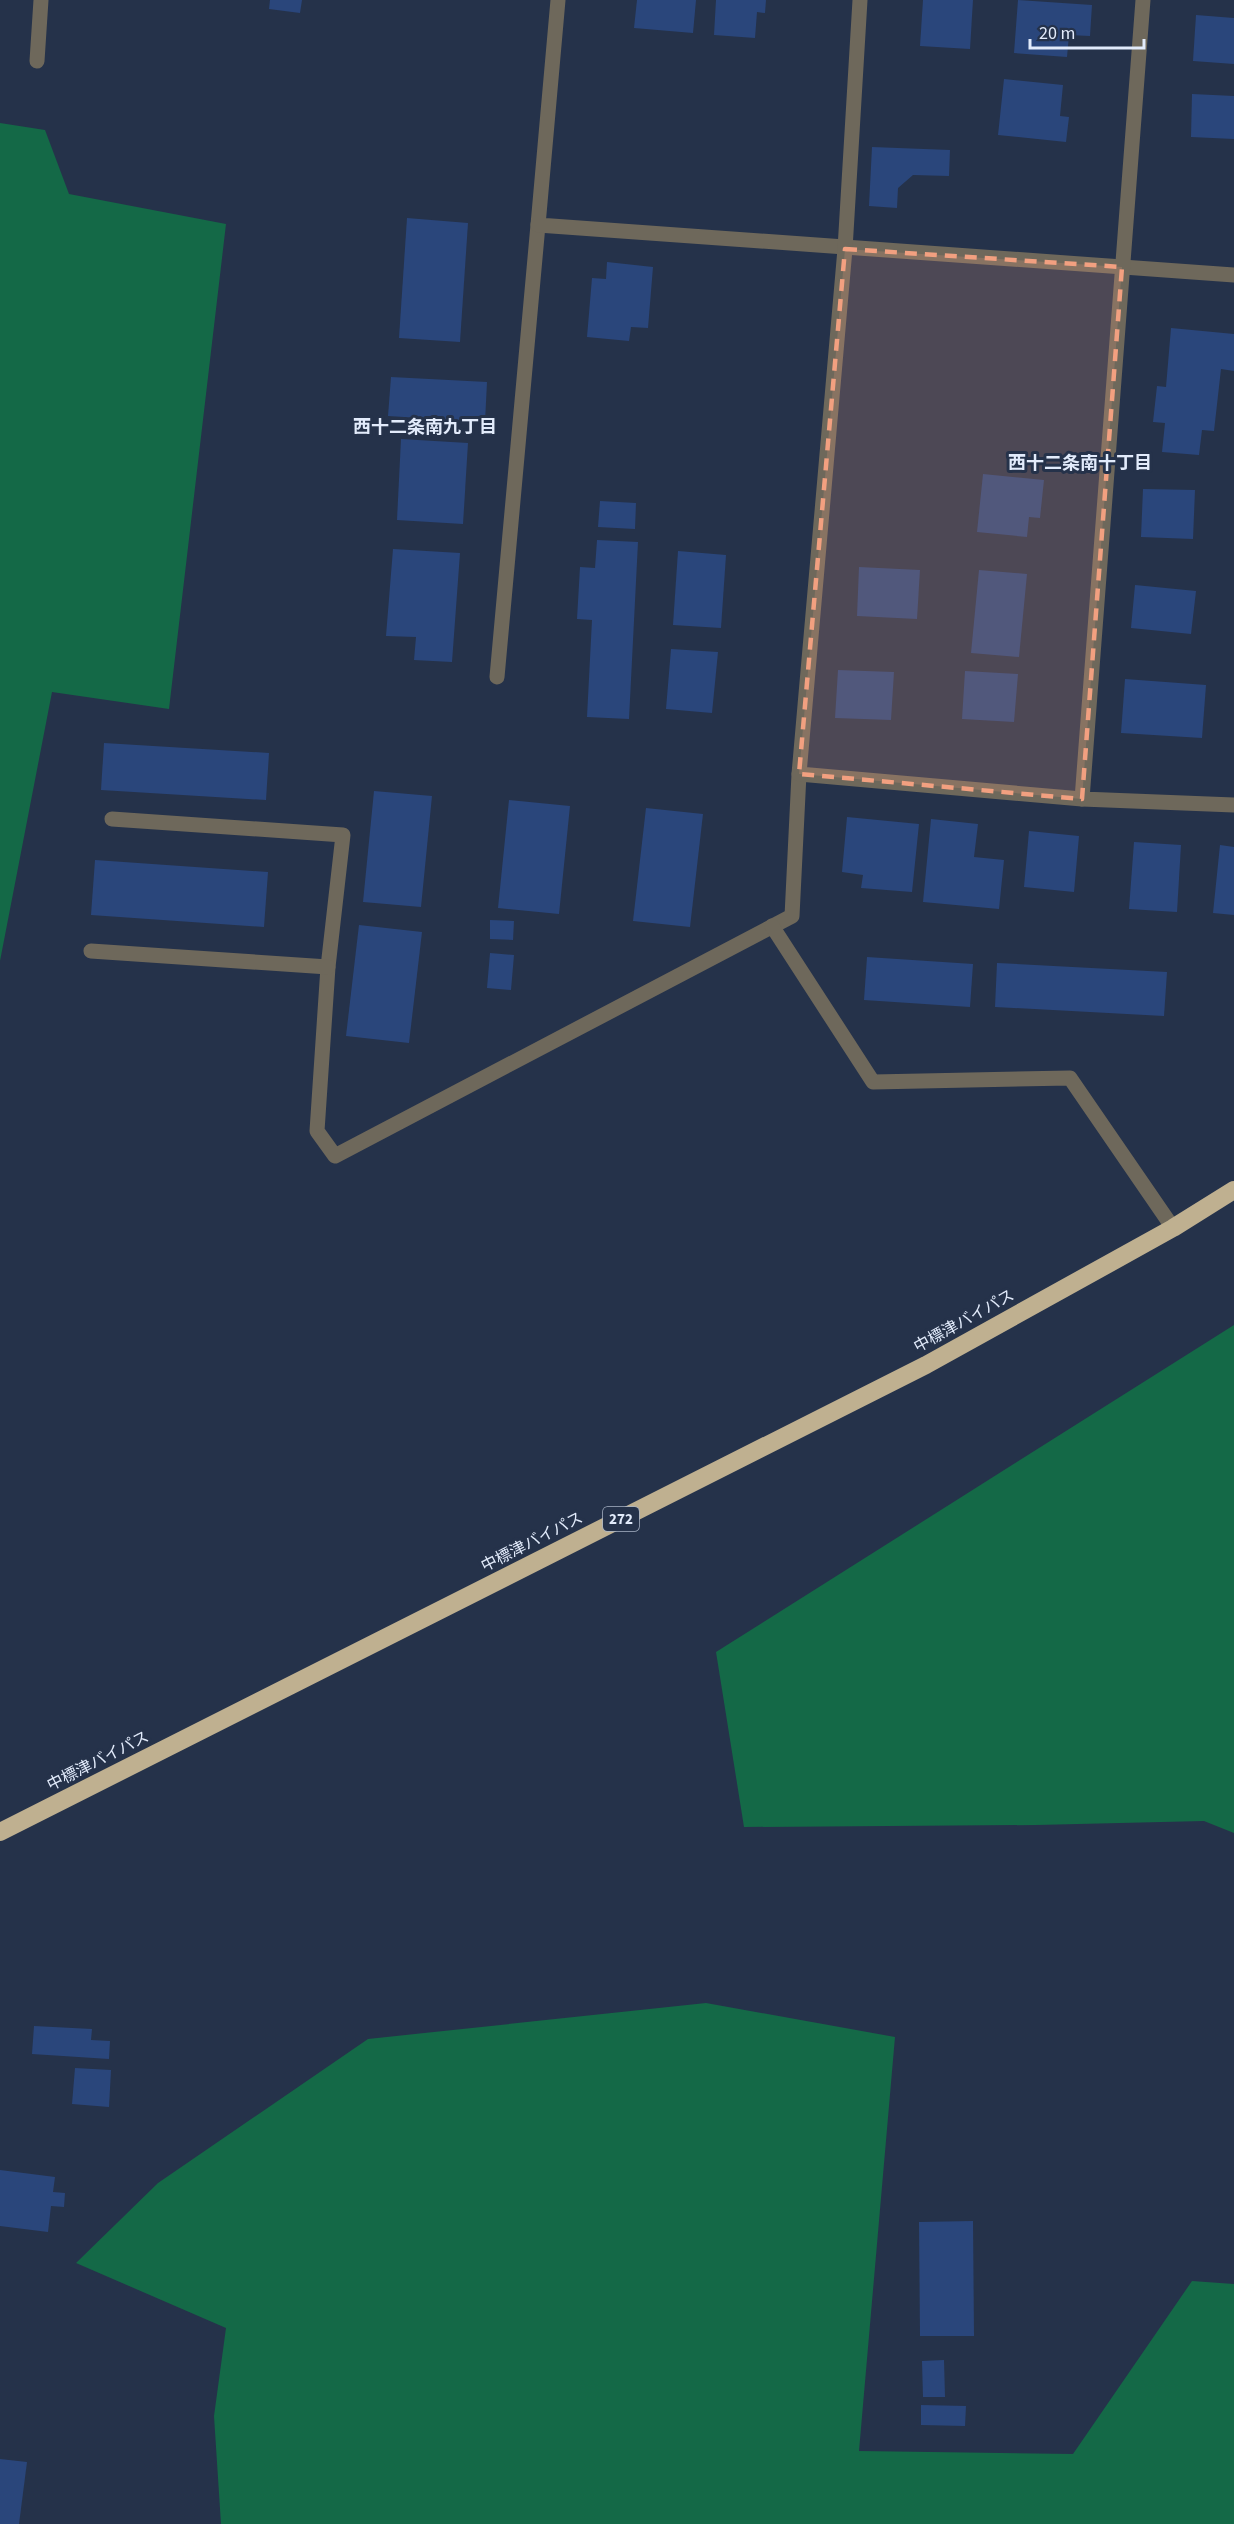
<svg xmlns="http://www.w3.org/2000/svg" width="1234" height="2524" viewBox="0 0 1234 2524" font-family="'Source Sans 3','Noto Sans JP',sans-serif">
	<rect width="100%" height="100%" fill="#25324a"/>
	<g fill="#146947">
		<polygon points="0,123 45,130 69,194 226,224 169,709 52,692 0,961"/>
		<polygon points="1234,1325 1234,1833 1204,1821 1036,1825 744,1827 716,1652"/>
		<polygon points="706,2003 895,2037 859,2451 1073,2454 1192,2281 1234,2284 1234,2524 221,2524 214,2416 226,2328 76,2263 158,2183 368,2039"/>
	</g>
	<g fill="#2a467b">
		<polygon points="270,0 302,0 300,13 269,9"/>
		<polygon points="637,0 696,0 693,33 634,28"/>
		<polygon points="716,0 766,0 765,13 757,12 755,38 714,35"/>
		<polygon points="923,0 973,0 970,49 920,46"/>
		<polygon points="1018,0 1092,5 1090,36 1069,35 1067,57 1014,53"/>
		<polygon points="1196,15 1234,18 1234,64 1193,61"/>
		<polygon points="1004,79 1063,85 1060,116 1069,117 1066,142 998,135"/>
		<polygon points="1192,94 1234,96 1234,139 1191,137"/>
		<polygon points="872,147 950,150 949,176 913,175 898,188 897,208 869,206"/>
		<polygon points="407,218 468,223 460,342 399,338"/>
		<polygon points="607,262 653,267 648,328 631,327 629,341 587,337 592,278 606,279"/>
		<polygon points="1171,328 1234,334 1234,371 1221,369 1214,431 1202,430 1199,455 1162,452 1165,423 1153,422 1157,386 1166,387"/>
		<polygon points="391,377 487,382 485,422 388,416"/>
		<polygon points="401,439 468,443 463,524 397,520"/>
		<polygon points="983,474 1044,480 1040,518 1029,517 1027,537 977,532"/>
		<polygon points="1143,489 1195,490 1193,539 1141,537"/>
		<polygon points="600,501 636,503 635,529 598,527"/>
		<polygon points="597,540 638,542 629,719 587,717 592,620 577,619 580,567 595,568"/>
		<polygon points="393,549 460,553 452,662 414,660 416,637 386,636"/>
		<polygon points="678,551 726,555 721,628 673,625"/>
		<polygon points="859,567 920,570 917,619 857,616"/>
		<polygon points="979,570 1027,574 1019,657 971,653"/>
		<polygon points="1135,585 1196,591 1191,634 1131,628"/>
		<polygon points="671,649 718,652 712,713 666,709"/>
		<polygon points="838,670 894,672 891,720 835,718"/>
		<polygon points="965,671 1018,674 1014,722 962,719"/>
		<polygon points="1125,679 1206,685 1202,738 1121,733"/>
		<polygon points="104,743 269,753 266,800 101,790"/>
		<polygon points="374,791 432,796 421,907 363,902"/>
		<polygon points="509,800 570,806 559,914 498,908"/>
		<polygon points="646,808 703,814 690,927 633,921"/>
		<polygon points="847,817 919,824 912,892 861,888 863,875 842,872"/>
		<polygon points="931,819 978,824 974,857 1004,860 999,909 923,902"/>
		<polygon points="1029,831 1079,836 1074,892 1024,887"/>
		<polygon points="1134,842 1181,845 1177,912 1129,909"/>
		<polygon points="1220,845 1234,847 1234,915 1213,913"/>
		<polygon points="95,860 268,872 264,927 91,915"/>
		<polygon points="490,920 514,921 513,940 490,939"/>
		<polygon points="359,925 422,932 409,1043 346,1036"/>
		<polygon points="490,953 514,955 511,990 487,988"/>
		<polygon points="867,957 973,964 970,1007 864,1000"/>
		<polygon points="997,963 1167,972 1164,1016 995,1007"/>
		<polygon points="34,2026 92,2029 91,2040 110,2041 109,2059 32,2054"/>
		<polygon points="75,2068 111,2070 109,2107 72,2104"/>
		<polygon points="0,2170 55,2177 53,2192 65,2193 64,2207 51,2206 48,2232 0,2226"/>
		<polygon points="973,2221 974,2336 920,2336 919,2222"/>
		<polygon points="944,2360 945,2397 923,2397 922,2361"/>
		<polygon points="921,2405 966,2406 965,2426 921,2425"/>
		<polygon points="0,2459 27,2462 19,2524 0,2524"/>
	</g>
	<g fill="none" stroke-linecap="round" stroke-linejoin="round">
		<g stroke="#6e685b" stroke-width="15">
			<polyline points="37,61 41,0"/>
			<polyline points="497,677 538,225"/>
			<polyline points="112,819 343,835 328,967 317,1131 335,1156 792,916 799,774"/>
			<polyline points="772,926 873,1082 1070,1078 1173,1228"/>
			<polyline points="91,951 328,967"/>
		</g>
		<g stroke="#6e685b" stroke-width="15">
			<polyline points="558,0 538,225 1234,275"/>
			<polyline points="860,0 845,249 799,774 1082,799"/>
			<polyline points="1143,0 1082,799 1234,805"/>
		</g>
		<polyline stroke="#bfb090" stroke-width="18" points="0,1832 926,1365 1173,1228 1234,1190"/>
	</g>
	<path fill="#f2a080" fill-opacity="0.2" stroke="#f2a080" stroke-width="4.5" stroke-dasharray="12 8" stroke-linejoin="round" d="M 845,249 L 1122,267 L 1082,799 L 799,774 Z"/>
	<g text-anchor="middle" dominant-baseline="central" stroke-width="6" stroke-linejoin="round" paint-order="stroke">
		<rect fill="#25324a" stroke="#a9b4c6" stroke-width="1.5" x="603" y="1507" width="36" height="24" rx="4.5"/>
		<g font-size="15" font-weight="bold" fill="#e2ebfb">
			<text x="621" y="1519">272</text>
		</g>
		<g font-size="16" fill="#e2ebfb" stroke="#25324a">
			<text transform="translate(964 1321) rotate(-29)">中標津バイパス</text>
			<text transform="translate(532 1542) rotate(-27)">中標津バイパス</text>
			<text transform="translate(98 1761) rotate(-27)">中標津バイパス</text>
		</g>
		<g font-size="18" font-weight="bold" fill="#e2ebfb" stroke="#25324a">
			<text x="425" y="427">西十二条南九丁目</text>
			<text x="1080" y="463">西十二条南十丁目</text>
		</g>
	</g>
	<path d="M1030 39v9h114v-9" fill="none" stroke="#e2ebfb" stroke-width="3"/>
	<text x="1039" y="39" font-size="18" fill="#e2ebfb" stroke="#25324a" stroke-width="4.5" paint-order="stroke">20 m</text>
</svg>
